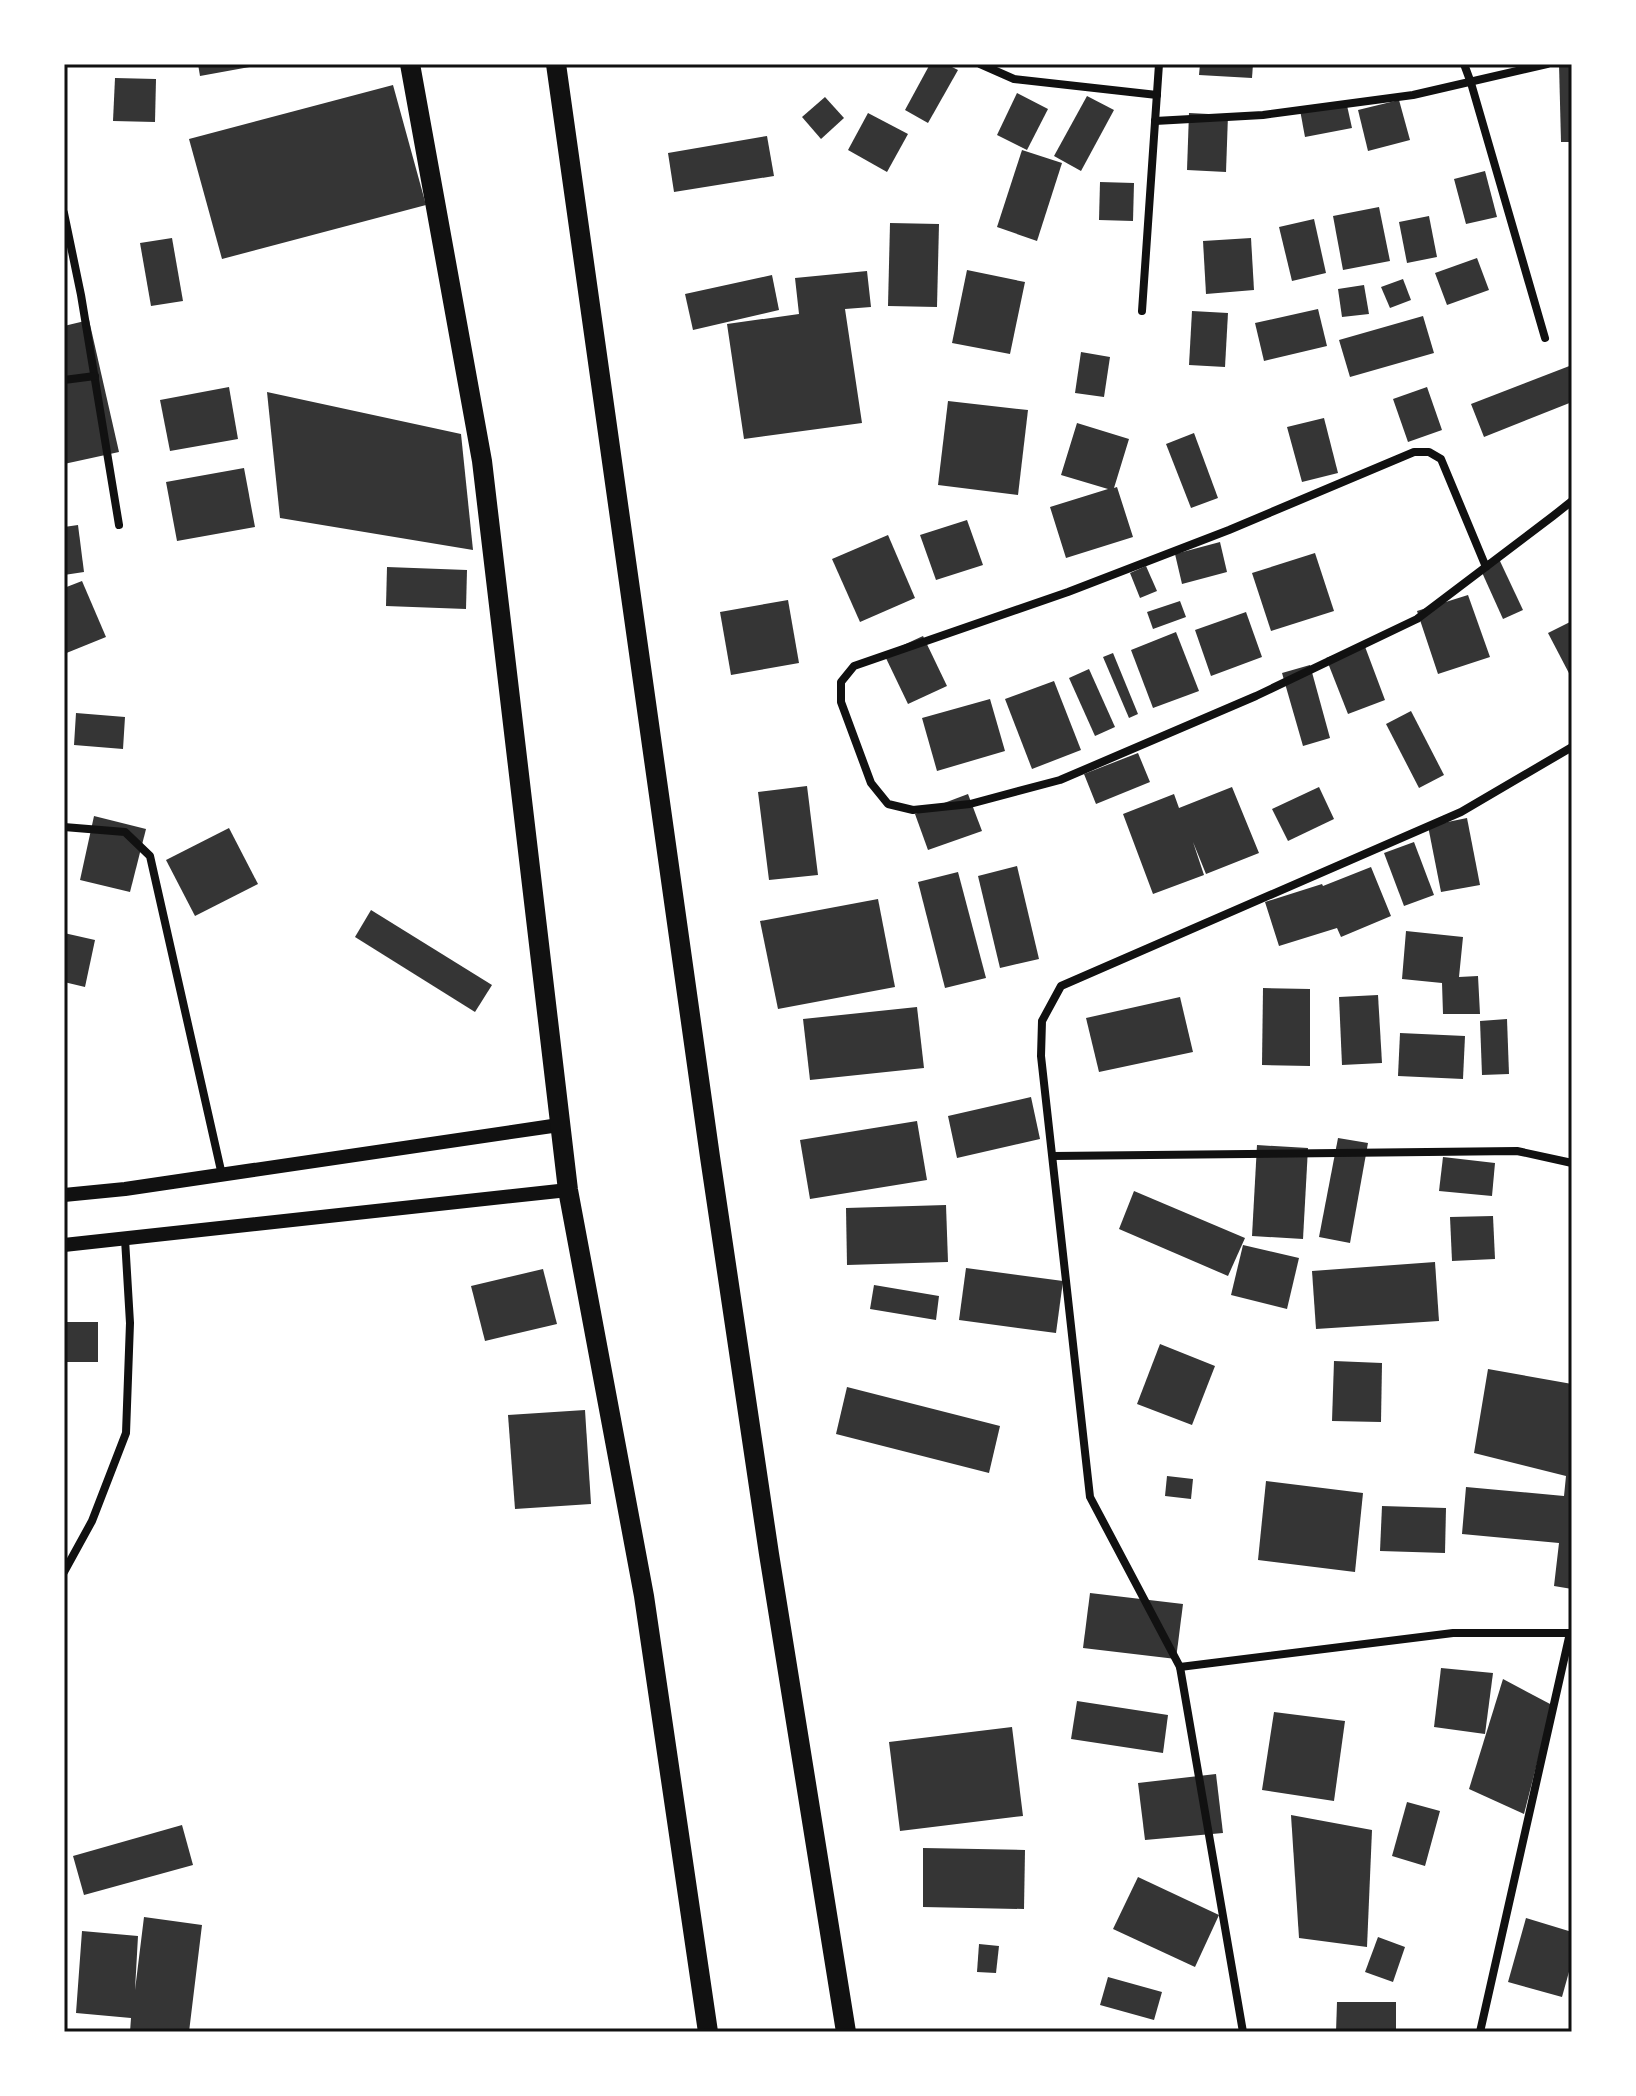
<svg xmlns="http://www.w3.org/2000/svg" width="1636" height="2096" viewBox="0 0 1636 2096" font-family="Quicksand,sans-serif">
	<rect width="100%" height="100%" fill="#fff"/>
	<g fill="#353535">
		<polygon points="198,64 255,64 255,66 200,76"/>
		<polygon points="930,64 946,64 958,70 928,123 905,110"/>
		<polygon points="1200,64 1253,64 1252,78 1199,75"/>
		<polygon points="1559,64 1572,64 1572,142 1561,142"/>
		<polygon points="115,78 156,79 155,122 113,121"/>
		<polygon points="393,85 426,205 222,259 189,139"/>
		<polygon points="1017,93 1048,109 1027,150 997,135"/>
		<polygon points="1087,96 1114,110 1081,171 1054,156"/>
		<polygon points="825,97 844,118 821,139 802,117"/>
		<polygon points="1399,100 1410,140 1368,151 1358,110"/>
		<polygon points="1346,101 1352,128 1305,137 1300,110"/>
		<polygon points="868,113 908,134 887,172 848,150"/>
		<polygon points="1189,113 1228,115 1226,172 1187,170"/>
		<polygon points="767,136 774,176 674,192 668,153"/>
		<polygon points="1022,150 1062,163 1037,241 997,227"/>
		<polygon points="1485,171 1497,217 1466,224 1454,179"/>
		<polygon points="1100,182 1134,183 1133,221 1099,220"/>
		<polygon points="1379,207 1390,261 1343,270 1333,216"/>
		<polygon points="1429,216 1437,257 1407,263 1399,222"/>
		<polygon points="1314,219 1326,273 1292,281 1279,227"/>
		<polygon points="890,223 939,224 937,307 888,306"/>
		<polygon points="172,238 183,301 151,306 140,243"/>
		<polygon points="1251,238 1254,290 1206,294 1203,241"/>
		<polygon points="1477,258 1489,290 1447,305 1435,273"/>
		<polygon points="967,270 1025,282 1010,354 952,343"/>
		<polygon points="867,271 871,307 845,309 862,423 744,439 727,324 799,314 795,278"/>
		<polygon points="772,275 779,310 693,330 685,294"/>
		<polygon points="1403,279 1411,300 1390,308 1381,287"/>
		<polygon points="1364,285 1369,314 1342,317 1338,289"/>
		<polygon points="1318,309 1327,346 1264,361 1255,323"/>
		<polygon points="1192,311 1228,313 1225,367 1189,365"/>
		<polygon points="1423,316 1434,353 1350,377 1339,340"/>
		<polygon points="89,320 119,452 64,464 64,326"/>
		<polygon points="1081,352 1110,357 1104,397 1075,393"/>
		<polygon points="1572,365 1572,402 1484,437 1471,404"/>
		<polygon points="229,387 238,439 170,451 160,400"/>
		<polygon points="1427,387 1442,430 1408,442 1393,399"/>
		<polygon points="267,392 461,434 473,550 280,518"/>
		<polygon points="948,401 1028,410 1018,495 938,485"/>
		<polygon points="1324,418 1338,473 1302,482 1287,427"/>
		<polygon points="1077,423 1129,439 1114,488 1117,487 1133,537 1066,558 1050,507 1108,489 1061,475"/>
		<polygon points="1194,433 1218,498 1191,508 1166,444"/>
		<polygon points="244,468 255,527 177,541 166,482"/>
		<polygon points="967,520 983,565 936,580 920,535"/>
		<polygon points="78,525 84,572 64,575 64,527"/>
		<polygon points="888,535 915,598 860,622 832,559"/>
		<polygon points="1220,542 1227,572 1182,584 1175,554"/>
		<polygon points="1315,553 1334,611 1271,631 1252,573"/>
		<polygon points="1499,559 1523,610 1503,619 1480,568"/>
		<polygon points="1146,566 1157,591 1140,598 1130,573"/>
		<polygon points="387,567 467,570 466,609 386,606"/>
		<polygon points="82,581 106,637 64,654 64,588"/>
		<polygon points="1468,595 1490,657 1438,674 1417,611"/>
		<polygon points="788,600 799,663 731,675 720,612"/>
		<polygon points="1180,601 1186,617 1153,629 1147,612"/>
		<polygon points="1246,612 1262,657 1211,676 1195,630"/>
		<polygon points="1572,621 1572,679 1548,633"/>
		<polygon points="1176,632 1199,691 1153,708 1131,650"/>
		<polygon points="923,636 947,686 908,704 884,654"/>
		<polygon points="1364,644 1385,700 1348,714 1326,658"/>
		<polygon points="1113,653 1138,714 1129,718 1103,657"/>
		<polygon points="1310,665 1330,738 1303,746 1282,673"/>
		<polygon points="1089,669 1115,727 1095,736 1069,678"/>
		<polygon points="1054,681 1081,750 1032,769 1005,699"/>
		<polygon points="990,699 1005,751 937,771 922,718"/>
		<polygon points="1411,711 1444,775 1419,788 1386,724"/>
		<polygon points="76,713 125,717 123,749 74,745"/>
		<polygon points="1138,753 1150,782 1096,804 1084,774"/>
		<polygon points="807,786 818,875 769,880 758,792"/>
		<polygon points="1232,787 1259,853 1206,874 1193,842 1204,875 1153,894 1123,814 1174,794 1179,808"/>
		<polygon points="1319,787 1334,819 1288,841 1272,809"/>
		<polygon points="968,794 982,831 928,850 915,814"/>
		<polygon points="94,816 146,829 130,892 80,880"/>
		<polygon points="1467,818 1480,885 1441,892 1428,826"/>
		<polygon points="229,828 258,884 195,916 166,860"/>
		<polygon points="1414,842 1434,895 1404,906 1384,853"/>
		<polygon points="1017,866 1039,959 1000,968 978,876"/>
		<polygon points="1371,867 1391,916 1341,937 1337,928 1279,946 1265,902 1322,884 1323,886"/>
		<polygon points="958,872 986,978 945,988 918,882"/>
		<polygon points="878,899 895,987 778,1009 760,921"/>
		<polygon points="371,910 492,985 475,1012 355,937"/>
		<polygon points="1406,931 1463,937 1459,977 1478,976 1480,1014 1443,1014 1442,983 1402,979"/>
		<polygon points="64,933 95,940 85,987 64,982"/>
		<polygon points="1263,988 1310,989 1310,1066 1262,1065"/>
		<polygon points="1378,995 1382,1063 1342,1065 1339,997"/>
		<polygon points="1180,997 1193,1052 1099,1072 1086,1018"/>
		<polygon points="917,1007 924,1068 810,1080 803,1019"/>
		<polygon points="1507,1019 1509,1074 1482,1075 1480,1021"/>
		<polygon points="1400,1033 1465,1036 1463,1079 1398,1076"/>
		<polygon points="1031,1097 1040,1139 957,1158 948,1116"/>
		<polygon points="917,1121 927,1180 810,1199 800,1140"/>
		<polygon points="1338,1138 1368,1143 1350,1243 1319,1237"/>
		<polygon points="1257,1145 1308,1148 1303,1239 1252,1236"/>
		<polygon points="1443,1157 1495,1163 1492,1196 1439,1191"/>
		<polygon points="1134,1191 1245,1238 1228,1276 1119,1229"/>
		<polygon points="946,1205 948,1262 847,1265 846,1208"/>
		<polygon points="1493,1216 1495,1259 1452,1261 1450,1217"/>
		<polygon points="1243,1245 1299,1258 1287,1309 1231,1295"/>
		<polygon points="1435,1262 1439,1321 1316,1329 1312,1271"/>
		<polygon points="966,1268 1063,1281 1056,1333 959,1320"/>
		<polygon points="543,1269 557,1324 485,1341 471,1286"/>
		<polygon points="874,1285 939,1296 936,1320 870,1309"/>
		<rect x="64" y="1322" width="34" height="40"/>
		<polygon points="1160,1344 1215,1366 1192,1425 1137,1404"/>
		<polygon points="1334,1361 1382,1363 1381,1422 1332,1421"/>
		<polygon points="1488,1369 1572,1384 1572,1589 1554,1586 1559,1543 1462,1534 1466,1487 1564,1496 1566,1476 1474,1453"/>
		<polygon points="847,1387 1000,1426 989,1473 836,1434"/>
		<polygon points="585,1410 591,1504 515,1509 508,1415"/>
		<polygon points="1167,1476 1193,1479 1191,1499 1165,1496"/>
		<polygon points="1266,1481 1363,1493 1355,1572 1258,1560"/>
		<polygon points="1382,1506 1446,1508 1445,1553 1380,1551"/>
		<polygon points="1090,1593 1183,1604 1176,1659 1083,1648"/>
		<polygon points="1441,1668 1493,1673 1485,1734 1434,1727"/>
		<polygon points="1503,1679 1552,1705 1524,1814 1469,1789"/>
		<polygon points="1077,1701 1168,1715 1163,1753 1071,1739"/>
		<polygon points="1274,1712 1345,1721 1334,1801 1262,1790"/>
		<polygon points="1012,1727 1023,1816 900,1831 889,1742"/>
		<polygon points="1216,1774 1223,1833 1145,1840 1138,1783"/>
		<polygon points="1407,1802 1440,1811 1425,1866 1392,1856"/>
		<polygon points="1291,1815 1372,1830 1367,1947 1299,1938"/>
		<polygon points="182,1825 193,1865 84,1895 73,1856"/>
		<polygon points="923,1848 1025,1850 1024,1909 923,1907"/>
		<polygon points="1138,1877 1219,1915 1195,1967 1113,1929"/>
		<polygon points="144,1917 202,1925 189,2032 130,2032 131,2018 76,2013 82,1931 138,1936 135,1990"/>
		<polygon points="1526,1918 1572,1932 1572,1961 1562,1997 1508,1982"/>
		<polygon points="1378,1937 1405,1947 1393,1982 1365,1972"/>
		<polygon points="979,1944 999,1946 996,1973 977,1972"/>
		<polygon points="1108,1977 1162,1992 1154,2020 1100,2005"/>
		<polygon points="1337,2002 1396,2002 1396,2032 1336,2032"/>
	</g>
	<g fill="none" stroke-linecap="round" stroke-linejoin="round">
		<g stroke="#111" stroke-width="8">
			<polyline points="980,64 1014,79 1157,95"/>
			<polyline points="1464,64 1471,83 1545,338"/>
			<polyline points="1155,121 1263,115 1413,95 1547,64"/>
			<polyline points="64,213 81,295 119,525"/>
			<polyline points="1142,311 1159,64"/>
			<polyline points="64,380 95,376"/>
			<polyline points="1486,567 1441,459 1429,452 1414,452 1229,530 1068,592 854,666 841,682 841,702 871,783 888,804 913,810 970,804 1060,780 1256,696 1417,619 1553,516 1572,501"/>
			<polyline points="64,827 125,832 150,856 222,1175"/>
			<polyline points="1053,1156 1517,1151 1572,1163"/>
			<polyline points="64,1572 92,1521 126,1433 130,1323 125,1239"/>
			<polyline points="1180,1667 1453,1633 1571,1633"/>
			<polyline points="1243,2032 1180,1667 1090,1497 1041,1056 1042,1021 1061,986 1461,812 1572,747"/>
			<polyline points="1480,2032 1570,1633"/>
		</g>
		<g stroke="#111" stroke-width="14">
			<polyline points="64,1195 125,1189 559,1125"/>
			<polyline points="64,1245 568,1190"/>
		</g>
		<g stroke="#111" stroke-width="20">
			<polyline points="410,64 482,461 568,1190 644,1596 708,2032"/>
			<polyline points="556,64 710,1157 769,1554 846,2032"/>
		</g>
	</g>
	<rect width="1636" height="2096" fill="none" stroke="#ffffff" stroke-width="132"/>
	<rect x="66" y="66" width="1504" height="1964" fill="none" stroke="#111" stroke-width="3"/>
</svg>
